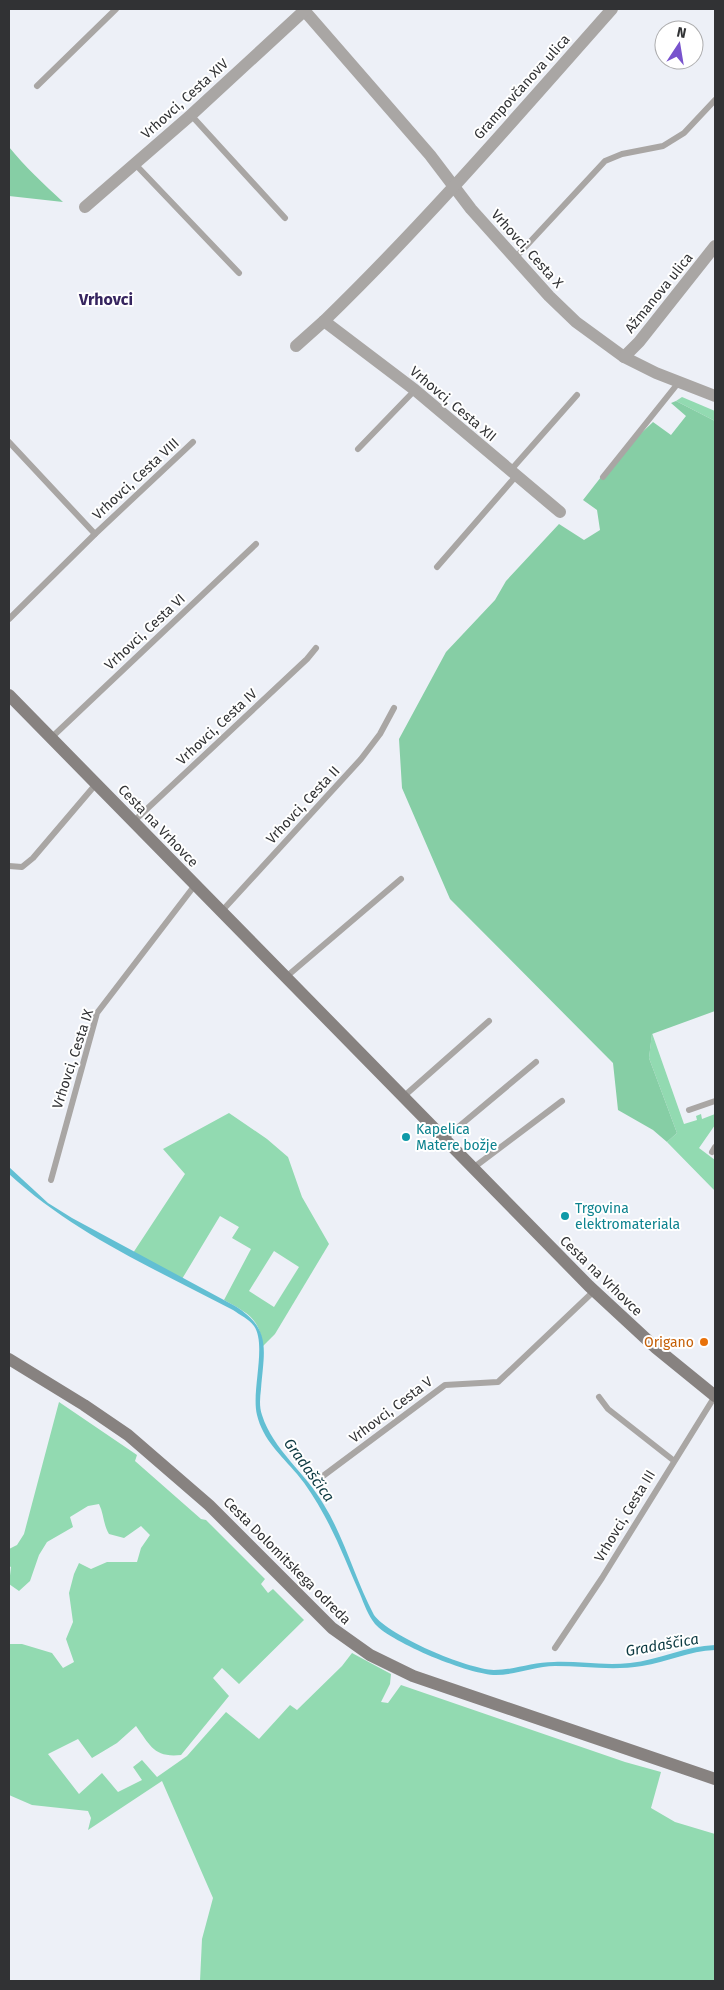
<svg xmlns="http://www.w3.org/2000/svg" width="724" height="1990" viewBox="0 0 724 1990" font-family="'Fira Sans',sans-serif">
	<rect width="100%" height="100%" fill="#edf0f7"/>
	<g fill="#92dab1" fill-rule="evenodd">
		<polygon points="682,397 715,411 715,421 676,401"/>
		<polygon points="652,1033 684,1124 697,1120 696,1116 701,1114 702,1119 715,1114 715,1125 699,1148 715,1160 715,1191 667,1142 677,1133 649,1058"/>
		<path d="M 229,1113 L 267,1139 L 288,1157 L 302,1197 L 329,1244 L 275,1334 L 263,1346 C 259,1317 247,1313 224,1300 L 251,1249 L 232,1238 L 239,1227 L 220,1216 L 182,1279 L 133,1253 L 185,1174 L 163,1149 ZM 274,1251 L 299,1267 L 274,1307 L 249,1291 Z"/>
		<path d="M 59,1402 L 137,1455 L 135,1461 L 201,1519 L 206,1520 L 265,1579 L 261,1584 L 268,1593 L 273,1589 L 304,1620 L 239,1684 L 222,1668 L 213,1678 L 229,1696 L 181,1755 C 154,1758 150,1745 136,1726 L 117,1743 L 92,1758 L 78,1739 L 48,1754 L 79,1794 L 102,1773 L 118,1792 L 142,1780 L 133,1767 L 142,1760 L 157,1777 L 187,1756 L 226,1712 L 259,1739 L 290,1705 L 297,1710 L 342,1666 L 352,1653 L 391,1674 L 390,1684 L 381,1702 L 388,1703 L 401,1685 L 625,1762 L 661,1772 L 651,1808 L 675,1822 L 715,1834 L 715,1981 L 200,1981 L 202,1939 L 213,1898 L 162,1781 L 88,1830 L 91,1818 L 88,1811 L 32,1805 L 9,1795 L 9,1644 L 22,1644 L 52,1653 L 63,1668 L 74,1662 L 66,1639 L 73,1622 L 69,1593 L 74,1574 L 79,1563 L 91,1569 L 107,1562 L 137,1562 L 141,1548 L 150,1535 L 141,1526 L 124,1538 L 109,1534 C 103,1524 104,1514 99,1504 L 88,1506 L 70,1517 L 73,1527 L 47,1542 L 39,1555 L 30,1581 L 19,1591 L 9,1584 L 11,1567 L 9,1566 L 9,1549 L 17,1545 L 24,1534 Z"/>
	</g>
	<g fill="#86cea5">
		<path d="M 9,147 C 25,167 44,184 63,202 L 9,196 Z"/>
		<polygon points="676,401 715,421 715,1011 652,1034 649,1058 677,1133 667,1142 653,1130 618,1110 613,1063 450,899 402,788 399,739 446,652 495,600 506,581 559,524 584,540 600,530 597,510 583,500 619,454 653,422 671,435 686,416 671,403"/>
	</g>
	<path fill="#62bfd3" d="M 9,1167 L 48,1203 L 72,1218 L 235,1306 C 272,1329 264,1350 261,1389 C 260,1398 259,1406 262,1415 C 273,1450 306,1473 324,1505 C 345,1539 355,1579 374,1615 C 389,1636 467,1669 494,1670 C 514,1670 533,1662 554,1662 C 579,1661 604,1666 630,1663 C 659,1660 686,1646 715,1645 L 715,1650 C 689,1651 667,1662 642,1666 C 613,1671 584,1666 555,1666 C 535,1666 516,1675 496,1675 C 470,1675 392,1643 375,1624 C 368,1615 364,1604 360,1594 C 348,1567 338,1540 324,1515 C 316,1500 307,1486 297,1474 C 281,1455 263,1440 257,1415 C 251,1391 267,1345 254,1326 C 249,1319 240,1315 233,1310 C 155,1269 74,1234 9,1174 Z"/>
	<g fill="none" stroke-linecap="round" stroke-linejoin="round">
		<g stroke="#a9a6a4" stroke-width="6">
			<polyline points="37,86 116,9"/>
			<polyline points="191,115 285,218"/>
			<polyline points="135,164 239,273"/>
			<polyline points="515,258 605,161 622,154 663,146 684,133 715,100"/>
			<polyline points="9,442 95,534"/>
			<polyline points="358,449 415,390"/>
			<polyline points="510,471 577,395"/>
			<polyline points="603,477 679,382"/>
			<polyline points="437,567 516,476"/>
			<polyline points="9,619 95,534 193,442"/>
			<polyline points="51,738 256,544"/>
			<polyline points="133,822 307,659 316,648"/>
			<polyline points="9,866 22,867 33,858 96,784"/>
			<polyline points="221,912 361,759 380,734 394,708"/>
			<polyline points="286,977 401,879"/>
			<polyline points="403,1097 489,1021"/>
			<polyline points="689,1110 715,1101"/>
			<polyline points="444,1139 536,1062"/>
			<polyline points="712,1152 715,1147"/>
			<polyline points="473,1168 562,1101"/>
			<polyline points="51,1180 97,1013 195,885"/>
			<polyline points="599,1397 608,1409 673,1460"/>
			<polyline points="323,1476 445,1385 498,1382 594,1291"/>
			<polyline points="555,1648 602,1578 715,1396"/>
		</g>
		<g stroke="#a9a6a4" stroke-width="12">
			<polyline points="303,9 430,155 471,209 549,296 576,322 624,357 656,373 715,396"/>
			<polyline points="85,207 191,115 305,10"/>
			<polyline points="296,346 324,321"/>
			<polyline points="624,357 639,342 715,246"/>
			<path d="M 560,512 L 415,390 L 324,321 C 426,222 518,115 612,9"/>
		</g>
		<g stroke="#878280" stroke-width="12">
			<polyline points="9,695 589,1286 656,1348 715,1396"/>
			<polyline points="9,1359 84,1405 128,1435 209,1505 332,1628 370,1655 413,1676 715,1779"/>
		</g>
	</g>
	<g fill="#0f9aa8" stroke="#fff" stroke-width="2">
		<circle cx="406" cy="1137" r="5"/>
		<circle cx="565" cy="1216" r="5"/>
	</g>
	<circle fill="#e8710a" stroke="#fff" stroke-width="2" cx="704" cy="1342" r="5"/>
	<g text-anchor="middle" dominant-baseline="central" stroke-width="4" stroke-linejoin="round" paint-order="stroke">
		<g font-size="14" fill="#313234" stroke="#fff">
			<text transform="translate(522 87) rotate(-48)">Grampovčanova ulica</text>
			<text transform="translate(185 99) rotate(-42)">Vrhovci, Cesta XIV</text>
			<text transform="translate(527 249) rotate(48)">Vrhovci, Cesta X</text>
			<text transform="translate(659 293) rotate(-51)">Ažmanova ulica</text>
			<text transform="translate(453 404) rotate(40)">Vrhovci, Cesta XII</text>
			<text transform="translate(136 479) rotate(-43)">Vrhovci, Cesta VIII</text>
			<text transform="translate(145 632) rotate(-43)">Vrhovci, Cesta VI</text>
			<text transform="translate(217 727) rotate(-43)">Vrhovci, Cesta IV</text>
			<text transform="translate(303 805) rotate(-47)">Vrhovci, Cesta II</text>
			<text transform="translate(158 826) rotate(46)">Cesta na Vrhovce</text>
			<text transform="translate(73 1059) rotate(-72)">Vrhovci, Cesta IX</text>
			<text transform="translate(601 1276) rotate(44)">Cesta na Vrhovce</text>
			<text transform="translate(391 1410) rotate(-37)">Vrhovci, Cesta V</text>
			<text transform="translate(625 1516) rotate(-59)">Vrhovci, Cesta III</text>
			<text transform="translate(287 1561) rotate(45)">Cesta Dolomitskega odreda</text>
		</g>
		<g font-size="14" fill="#0d838f" stroke="#fff" text-anchor="start">
			<text x="416" y="1129">Kapelica<tspan x="416" dy="16">Matere božje</tspan></text>
			<text x="575" y="1208">Trgovina<tspan x="575" dy="16">elektromateriala</tspan></text>
		</g>
		<g font-size="14" fill="#c56008" stroke="#fff" text-anchor="end">
			<text x="694" y="1342">Origano</text>
		</g>
		<g font-size="15" font-style="italic" fill="#0d3a42" stroke="#fff">
			<text transform="translate(309 1470) rotate(54)">Gradaščica</text>
			<text transform="translate(662 1645) rotate(-10)">Gradaščica</text>
		</g>
		<g font-size="16" font-weight="bold" fill="#36255f" stroke="#fff">
			<text x="106" y="299">Vrhovci</text>
		</g>
	</g>
	<rect width="724" height="1990" fill="none" stroke="#313234" stroke-width="20"/>
	<g transform="translate(679 45) rotate(12)"><circle r="24" fill="#ffffff" stroke="#adadae"/>
	<path d="M0-4L9 19L0 12L-9 19Z" fill="#7853cd"/>
	<text y="-8" font-size="14" font-weight="bold" text-anchor="middle" fill="#313234">N</text>
	</g>
</svg>
